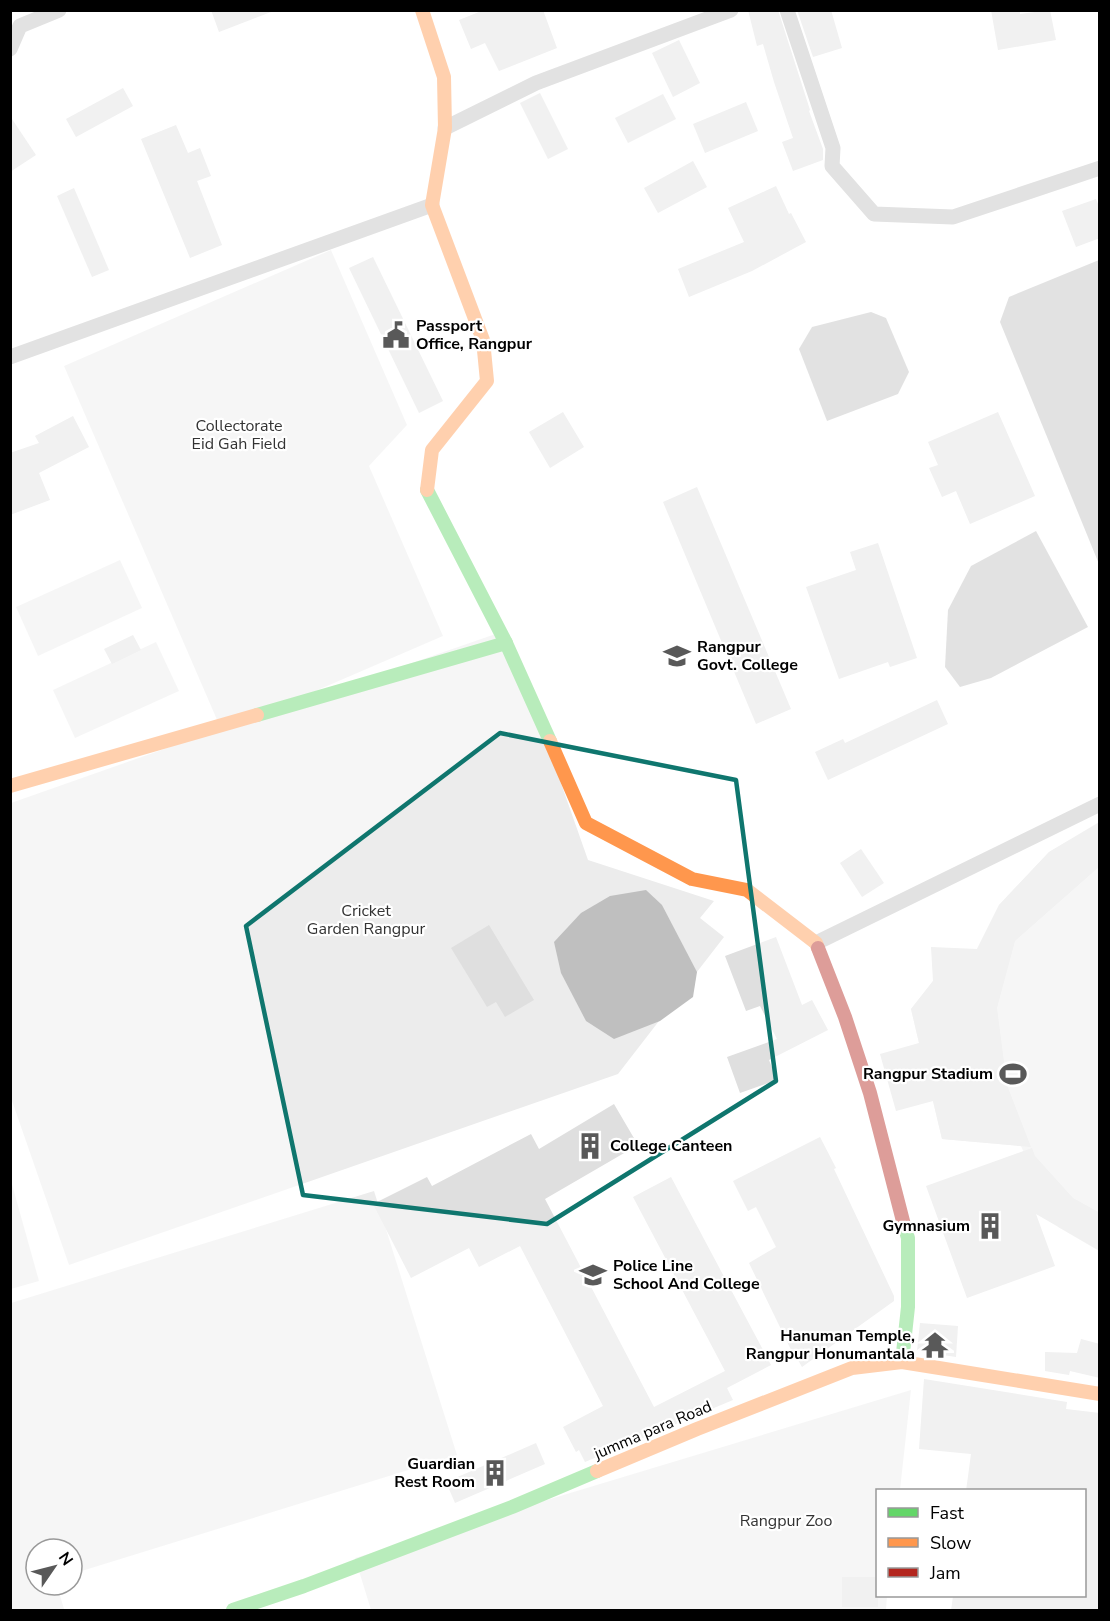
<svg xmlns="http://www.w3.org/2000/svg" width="1110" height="1621" viewBox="0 0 1110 1621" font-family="'Nunito Sans',sans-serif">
	<rect width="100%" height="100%" fill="#fff"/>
	<g fill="#ececec">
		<polygon points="331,250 407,425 369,466 443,636 253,718 507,630 588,860 714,901 700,918 724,937 618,1074 69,1265 11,1098 11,803 221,729 64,366"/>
		<polygon points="120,560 142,608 38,656 16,607"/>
		<polygon points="156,642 179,691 75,738 53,690"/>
		<polygon points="1099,822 1099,1251 1058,1227 1021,1146 942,1139 911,1009 933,981 977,949 999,905 1049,852"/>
		<polygon points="10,1177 39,1281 11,1289 10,1289"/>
		<polygon points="374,1191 457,1455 72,1574 72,1549 36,1549 36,1585 57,1585 64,1609 60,1610 11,1610 11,1303"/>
		<polygon points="911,1390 900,1490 878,1490 878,1596 887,1596 886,1610 371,1610 355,1558"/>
	</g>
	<g fill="#bfbfbf">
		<polygon points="1099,260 1099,564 1000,322 1009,297"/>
		<polygon points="871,312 886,318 909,372 898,394 827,421 799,349 812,327"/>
		<polygon points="1036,531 1088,627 991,678 960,687 945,667 948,610 971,566"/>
		<polygon points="646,890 662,905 697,972 693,997 660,1021 614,1039 586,1021 561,973 554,942 581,913 610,896"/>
	</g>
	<g fill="#dfdfdf">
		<polygon points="211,10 271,10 271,12 219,32"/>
		<polygon points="484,10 543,10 557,48 499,71 485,43 471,49 459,20"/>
		<polygon points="748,10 778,10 810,110 809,111 823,149 823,160 793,171 782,142 793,138 774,82 763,44 757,46"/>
		<polygon points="797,10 831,10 842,48 813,57"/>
		<polygon points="991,10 1020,10 1020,14 1050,10 1056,40 998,50"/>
		<polygon points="679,40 700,83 673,97 652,53"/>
		<polygon points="123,88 133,106 76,137 66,119"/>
		<polygon points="540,93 568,149 548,159 520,103"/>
		<polygon points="663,94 676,119 628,143 615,118"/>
		<polygon points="746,102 758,131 705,153 693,124"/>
		<polygon points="10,116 36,155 10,172"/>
		<polygon points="176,125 188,153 200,148 211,176 197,181 222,245 190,258 141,139"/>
		<polygon points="693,161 707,187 658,213 644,188"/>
		<polygon points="776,186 789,214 791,213 806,242 752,271 689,297 678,269 744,242 728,208"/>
		<polygon points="74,188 109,270 92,277 57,196"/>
		<polygon points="1096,199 1100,209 1100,238 1076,247 1062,211"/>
		<polygon points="373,257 443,401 419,413 349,268"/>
		<polygon points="563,412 584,447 550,468 529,432"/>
		<polygon points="998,412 1035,496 970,524 956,491 942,497 929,468 938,465 928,442"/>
		<polygon points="73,416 89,447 39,473 50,500 10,515 10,453 39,443 35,436"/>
		<polygon points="697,487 791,709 756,724 663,502"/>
		<polygon points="878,543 917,658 890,667 888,662 839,679 806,587 856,570 850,552"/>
		<polygon points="133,635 141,650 112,664 104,649"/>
		<polygon points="937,700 948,724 828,780 815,752 843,739 845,743"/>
		<polygon points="1100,822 1100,866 1015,941 997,1008 1007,1085 1031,1147 942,1139 933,1101 896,1111 880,1054 919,1043 911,1009 933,981 931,947 977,949 999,905 1049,852"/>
		<polygon points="861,849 884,883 862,897 840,863"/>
		<polygon points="489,925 534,1000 505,1017 496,1002 487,1007 451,948"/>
		<polygon points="776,937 802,1005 812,1000 828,1030 769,1060 777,1080 740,1093 727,1057 777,1039 760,1006 746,1011 725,956"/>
		<polygon points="614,1104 638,1145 545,1199 654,1407 725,1371 633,1197 671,1177 771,1365 727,1388 733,1400 585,1462 579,1450 576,1452 563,1427 603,1406 520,1246 479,1267 469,1248 411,1278 373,1204 427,1177 432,1186 531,1134 539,1149"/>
		<polygon points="820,1137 836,1168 834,1169 894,1296 894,1301 802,1367 794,1353 793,1354 749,1263 776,1247 756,1207 748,1211 733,1181"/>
		<polygon points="1032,1148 1035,1156 1073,1198 1100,1213 1100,1251 1036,1214 1055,1266 967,1298 926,1186"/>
		<polygon points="920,1323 958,1326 956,1357 917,1351"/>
		<polygon points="1081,1339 1100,1344 1100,1378 1070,1371 1069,1375 1045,1371 1045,1352 1077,1353"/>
		<polygon points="924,1379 1067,1402 1066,1409 1100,1413 1100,1611 951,1611 953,1596 1084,1596 1084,1491 966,1491 971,1454 919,1449"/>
		<polygon points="536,1443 545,1464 455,1503 446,1482"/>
		<rect x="842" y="1577" width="36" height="30"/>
	</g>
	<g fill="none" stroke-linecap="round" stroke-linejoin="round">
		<g stroke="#bebebe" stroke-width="15">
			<polyline points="787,10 833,148 832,166 874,214 953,217 1100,168"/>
			<polyline points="10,49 20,26 59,10"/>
			<polyline points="445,128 536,83 731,10"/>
			<polyline points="10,357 432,205"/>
			<polyline points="816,943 1100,804"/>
		</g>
		<g stroke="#63d668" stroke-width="14">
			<polyline points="427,490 506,643 550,741"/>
			<polyline points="257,715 506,643"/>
			<polyline points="902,1362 908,1307 908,1238 904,1225"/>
			<polyline points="233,1610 304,1586 512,1507 597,1471"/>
		</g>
		<g stroke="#ff974d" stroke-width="14">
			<polyline points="422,10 444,77 445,128 432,205 483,340 487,381 432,450 427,490"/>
			<polyline points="550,741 586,823 692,879 747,890 816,943 818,948"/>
			<polyline points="10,786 257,715"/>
			<polyline points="597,1471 697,1429 852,1368 902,1362 1100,1394"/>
		</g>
		<polyline stroke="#b3261e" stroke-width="14" points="818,948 845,1017 870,1093 904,1225"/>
	</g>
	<path d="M0 0H1110V1621H0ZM 500,733 L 736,780 L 776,1081 L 547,1224 L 303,1195 L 246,926 Z" fill="#fff" fill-opacity=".55" fill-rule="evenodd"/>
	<path fill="none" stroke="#0f766e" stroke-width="4.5" stroke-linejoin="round" d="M 500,733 L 736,780 L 776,1081 L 547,1224 L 303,1195 L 246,926 Z"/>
	<defs>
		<symbol id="civic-bare" viewBox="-9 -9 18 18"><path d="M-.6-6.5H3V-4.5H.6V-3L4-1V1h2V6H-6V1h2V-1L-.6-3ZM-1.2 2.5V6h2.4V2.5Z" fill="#595959" stroke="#fff" stroke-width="2.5" paint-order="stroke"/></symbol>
		<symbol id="university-bare" viewBox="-9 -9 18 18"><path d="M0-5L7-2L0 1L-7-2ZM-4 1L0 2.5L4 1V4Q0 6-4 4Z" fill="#595959" stroke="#fff" stroke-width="2.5" paint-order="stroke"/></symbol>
		<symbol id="stadium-bare" viewBox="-9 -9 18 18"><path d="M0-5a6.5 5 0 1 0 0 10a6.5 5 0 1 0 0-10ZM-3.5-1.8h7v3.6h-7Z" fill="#595959" stroke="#fff" stroke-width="2.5" paint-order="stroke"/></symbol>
		<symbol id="building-bare" viewBox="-9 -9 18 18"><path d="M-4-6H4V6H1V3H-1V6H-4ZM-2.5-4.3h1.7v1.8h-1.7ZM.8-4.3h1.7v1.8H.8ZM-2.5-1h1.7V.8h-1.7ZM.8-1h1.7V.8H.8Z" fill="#595959" stroke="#fff" stroke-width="2.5" paint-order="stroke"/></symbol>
		<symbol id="school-bare" viewBox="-9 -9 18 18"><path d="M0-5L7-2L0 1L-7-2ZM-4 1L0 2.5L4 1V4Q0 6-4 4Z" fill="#595959" stroke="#fff" stroke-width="2.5" paint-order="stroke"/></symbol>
		<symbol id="temple-bare" viewBox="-9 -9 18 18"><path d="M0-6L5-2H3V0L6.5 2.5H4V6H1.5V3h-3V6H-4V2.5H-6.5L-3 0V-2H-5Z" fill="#595959" stroke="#fff" stroke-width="2.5" paint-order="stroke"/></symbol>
	</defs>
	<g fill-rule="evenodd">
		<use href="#civic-bare" x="377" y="316" width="38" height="38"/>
		<use href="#university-bare" x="658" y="637" width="38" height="38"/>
		<use href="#stadium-bare" x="994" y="1055" width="38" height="38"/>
		<use href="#building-bare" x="571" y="1127" width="38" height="38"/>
		<use href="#building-bare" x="971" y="1207" width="38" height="38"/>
		<use href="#school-bare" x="574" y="1256" width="38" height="38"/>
		<use href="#temple-bare" x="916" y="1326" width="38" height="38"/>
		<use href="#building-bare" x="476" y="1454" width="38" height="38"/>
	</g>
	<g text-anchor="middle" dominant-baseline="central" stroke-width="4.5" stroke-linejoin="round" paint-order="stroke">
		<g font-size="16" font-weight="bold" fill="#000" stroke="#fff" text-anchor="start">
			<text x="416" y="326">Passport<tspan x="416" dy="18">Office, Rangpur</tspan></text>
			<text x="697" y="647">Rangpur<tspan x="697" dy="18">Govt. College</tspan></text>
			<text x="993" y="1074" text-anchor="end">Rangpur Stadium</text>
			<text x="610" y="1146">College Canteen</text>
			<text x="970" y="1226" text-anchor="end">Gymnasium</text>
			<text x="613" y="1266">Police Line<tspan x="613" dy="18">School And College</tspan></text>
			<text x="915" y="1336" text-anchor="end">Hanuman Temple,<tspan x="915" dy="18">Rangpur Honumantala</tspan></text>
			<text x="475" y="1464" text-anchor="end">Guardian<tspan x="475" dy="18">Rest Room</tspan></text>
		</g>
		<g font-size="16" fill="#333" stroke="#fff">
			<text x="239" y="426">Collectorate<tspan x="239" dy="18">Eid Gah Field</tspan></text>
			<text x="366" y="911">Cricket<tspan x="366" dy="18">Garden Rangpur</tspan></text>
			<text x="786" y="1521">Rangpur Zoo</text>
		</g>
		<g font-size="16" fill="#000" stroke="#fff">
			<text transform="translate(653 1430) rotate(-23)">jumma para Road</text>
		</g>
	</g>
	<rect width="1110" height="1621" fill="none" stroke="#000000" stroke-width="24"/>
	<rect x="876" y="1489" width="210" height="108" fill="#ffffff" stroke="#999999" stroke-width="1.5"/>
	<rect x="888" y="1508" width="30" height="9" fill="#63d668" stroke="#999999" stroke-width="1.5"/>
	<text x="930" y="1519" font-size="18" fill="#000000">Fast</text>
	<rect x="888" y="1538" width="30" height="9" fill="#ff974d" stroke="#999999" stroke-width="1.5"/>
	<text x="930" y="1549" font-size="18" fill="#000000">Slow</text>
	<rect x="888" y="1568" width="30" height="9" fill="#b3261e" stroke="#999999" stroke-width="1.5"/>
	<text x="930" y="1579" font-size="18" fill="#000000">Jam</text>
	<g transform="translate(54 1567) rotate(55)"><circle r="28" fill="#ffffff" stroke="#999999" stroke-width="1.5"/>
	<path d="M0-4.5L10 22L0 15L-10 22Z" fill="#595959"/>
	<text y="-9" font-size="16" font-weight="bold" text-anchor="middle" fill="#000000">N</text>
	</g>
</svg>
